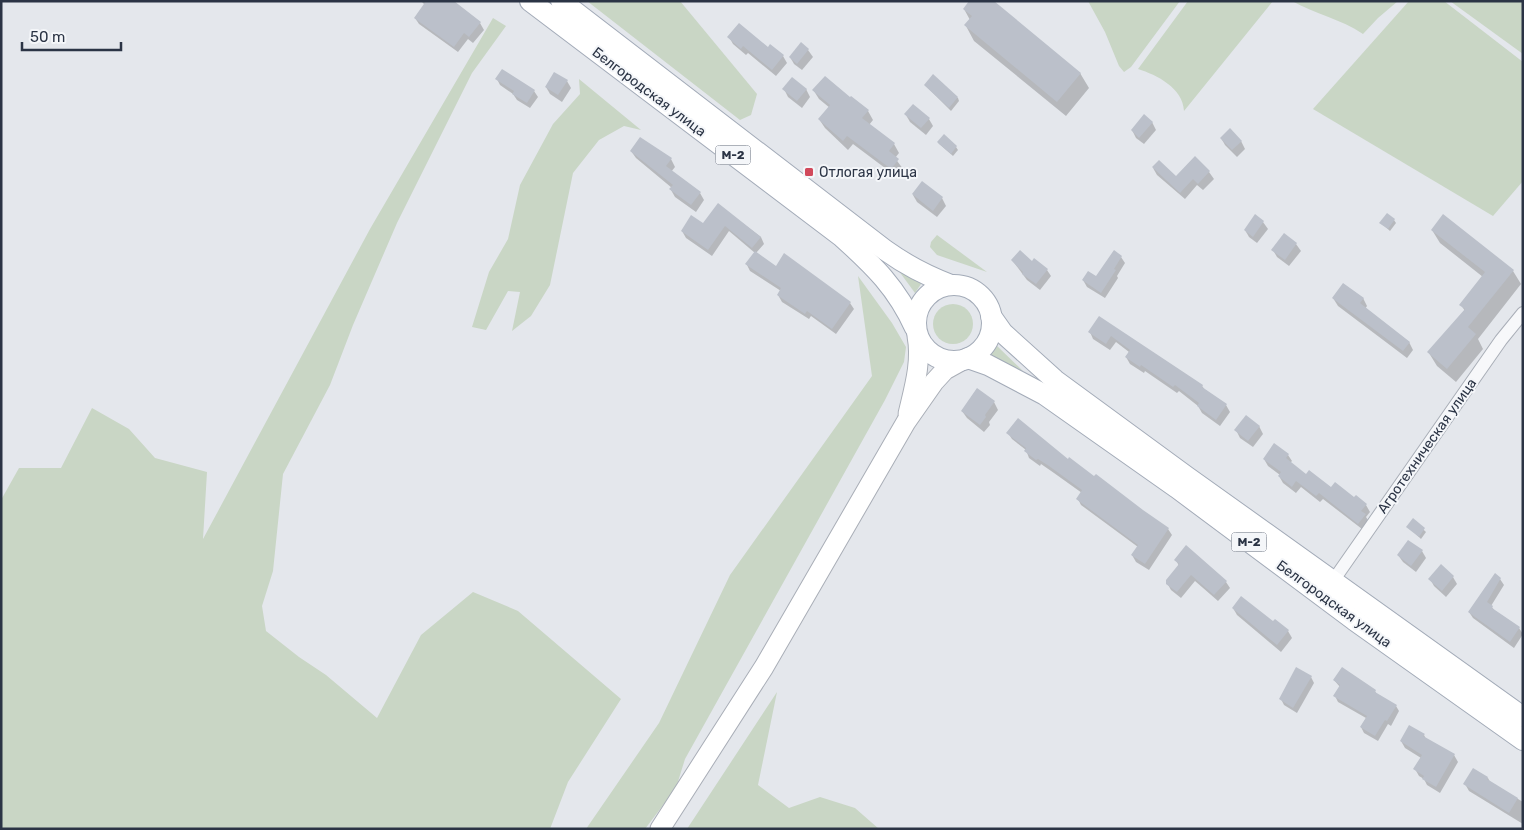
<svg xmlns="http://www.w3.org/2000/svg" width="1524" height="830" viewBox="0 0 1524 830" font-family="Rubik,sans-serif">
	<rect width="100%" height="100%" fill="#e4e7ec"/>
	<g fill="#c9d6c5">
		<polygon points="587,1 680,1 757,94 751,115 740,120"/>
		<polygon points="1088,1 1180,1 1131,67 1124,72 1119,66 1105,32"/>
		<path d="M 1188,1 L 1273,1 L 1184,111 C 1183,88 1157,75 1138,69 Z"/>
		<path d="M 1292,1 L 1398,1 L 1378,18 L 1363,34 C 1341,19 1315,14 1292,1 Z"/>
		<polygon points="1409,1 1444,1 1523,62 1523,181 1493,216 1313,109"/>
		<polygon points="1450,1 1523,1 1523,54"/>
		<polygon points="493,18 506,26 472,73 397,223 353,325 330,385 283,474 273,571 262,606 266,631 299,657 326,675 377,718 421,635 473,592 518,611 621,699 568,782 550,829 1,829 1,500 19,468 61,468 92,408 129,429 155,458 207,472 203,539 370,229"/>
		<polygon points="579,79 641,130 624,126 599,140 573,173 550,285 531,316 512,331 520,292 508,291 486,330 472,327 489,272 508,239 520,185 553,124 580,94"/>
		<polygon points="937,235 987,272 937,255 930,247 931,242"/>
		<polygon points="893,263 923,281 915,293"/>
		<polygon points="858,276 892,323 906,347 904,362 885,400 685,759 676,788 645,829 586,829 659,723 730,575 872,376"/>
		<circle cx="953" cy="324" r="20"/>
		<polygon points="995,344 1023,371 988,355"/>
		<polygon points="777,692 758,785 789,808 820,797 855,808 879,829 687,829"/>
	</g>
	<g fill="#0003">
		<polygon points="421,1 451,1 480,23 484,30 473,43 468,39 458,52 419,24 415,18 425,5"/>
		<polygon points="964,9 1080,73 1089,88 1066,116 974,41 966,26 970,20"/>
		<polygon points="729,37 768,48 783,56 787,63 776,76 748,53 746,55 733,44"/>
		<polygon points="801,44 808,50 813,57 802,70 794,64 790,57"/>
		<polygon points="497,79 534,91 538,97 530,108 517,100 513,94 500,85"/>
		<polygon points="567,81 571,88 562,102 550,94 546,87"/>
		<polygon points="928,88 958,98 959,101 951,111"/>
		<polygon points="784,89 806,89 810,97 802,108 788,97"/>
		<polygon points="814,91 868,111 873,120 869,125 894,144 899,153 895,158 903,169 897,177 853,144 848,150 825,128 819,119 830,108 819,99"/>
		<polygon points="906,115 929,119 933,126 926,135 910,122"/>
		<polygon points="1152,122 1156,130 1144,144 1136,138 1132,130"/>
		<polygon points="1221,138 1241,141 1245,149 1237,157 1225,145"/>
		<polygon points="938,143 956,147 958,150 953,156"/>
		<polygon points="631,151 671,159 675,167 671,172 700,193 704,200 696,212 675,197 671,190 672,188 636,158"/>
		<polygon points="1195,158 1209,172 1214,179 1203,190 1197,185 1185,199 1157,175 1153,168 1176,177"/>
		<polygon points="913,195 942,198 946,206 937,217 917,202"/>
		<polygon points="718,205 761,237 764,244 756,253 776,268 850,303 854,309 836,334 811,316 809,319 782,302 778,295 781,291 750,271 747,265 755,253 729,231 712,256 686,238 682,231 704,225"/>
		<polygon points="1255,216 1263,222 1268,229 1257,243 1249,237 1245,230"/>
		<polygon points="1394,220 1396,223 1390,231 1381,223"/>
		<polygon points="1432,230 1513,271 1521,284 1478,339 1483,349 1456,382 1437,366 1429,353 1465,311 1461,305 1483,277 1440,243"/>
		<polygon points="1296,244 1301,251 1289,266 1277,257 1273,250"/>
		<polygon points="1121,257 1125,263 1117,276 1118,278 1105,298 1087,287 1083,280 1097,278"/>
		<polygon points="1012,260 1032,263 1047,270 1051,276 1040,290 1027,280"/>
		<polygon points="1333,298 1363,298 1367,306 1365,309 1409,342 1413,350 1407,358 1338,306"/>
		<polygon points="1099,318 1202,386 1205,390 1226,405 1230,412 1220,426 1202,413 1198,406 1179,391 1177,393 1145,371 1144,373 1130,364 1126,357 1129,352 1116,342 1110,350 1093,339 1090,332"/>
		<polygon points="977,389 994,402 998,410 989,422 990,425 984,432 967,418 962,411"/>
		<polygon points="1259,426 1263,434 1253,447 1240,438 1236,430"/>
		<polygon points="1008,433 1068,460 1168,529 1172,535 1149,570 1136,562 1132,555 1138,547 1081,505 1078,499 1082,493 1054,473 1041,464 1040,466 1029,458 1026,450 1012,439"/>
		<polygon points="1288,455 1292,461 1290,463 1307,476 1366,505 1370,512 1366,517 1369,522 1362,529 1323,499 1320,502 1301,487 1296,493 1283,483 1279,476 1280,475 1268,466 1264,459"/>
		<polygon points="1413,520 1426,532 1421,539 1408,527"/>
		<polygon points="1422,551 1426,558 1416,572 1403,562 1398,555"/>
		<polygon points="1176,560 1226,582 1230,588 1218,601 1195,581 1181,598 1171,590 1167,583 1179,566"/>
		<polygon points="1453,577 1457,584 1446,597 1434,586 1430,579"/>
		<polygon points="1500,579 1504,585 1491,606 1495,611 1519,628 1523,634 1514,648 1473,618 1469,612"/>
		<polygon points="1233,608 1274,623 1288,631 1292,638 1281,652 1237,615"/>
		<polygon points="1311,677 1314,683 1297,713 1284,705 1281,699"/>
		<polygon points="1334,680 1375,691 1377,695 1396,706 1399,711 1391,726 1388,724 1378,741 1364,733 1361,727 1366,718 1338,702 1335,696 1340,687"/>
		<polygon points="1424,735 1426,739 1454,755 1458,762 1440,793 1427,785 1424,779 1419,776 1415,769 1421,758 1405,748 1401,741"/>
		<polygon points="1488,778 1490,782 1523,802 1523,824 1469,791 1465,784"/>
	</g>
	<g fill="#bbc0ca">
		<polygon points="426,1 454,1 481,22 469,37 464,33 454,47 414,18"/>
		<polygon points="969,1 994,1 1081,73 1057,102 964,25 972,16 963,9"/>
		<polygon points="739,23 768,47 770,44 784,55 772,70 743,46 741,49 727,37"/>
		<polygon points="801,42 809,49 797,64 789,57"/>
		<polygon points="502,69 535,90 527,103 512,94 514,91 495,79"/>
		<polygon points="554,72 568,80 558,95 545,87"/>
		<polygon points="933,74 958,97 949,108 924,85"/>
		<polygon points="825,76 850,97 851,96 869,110 862,118 895,143 889,151 899,159 891,169 847,136 843,141 818,119 830,105 812,90"/>
		<polygon points="792,77 807,89 797,101 782,89"/>
		<polygon points="913,104 930,118 921,128 904,114"/>
		<polygon points="1144,114 1153,122 1139,138 1131,130"/>
		<polygon points="1230,128 1242,141 1232,150 1220,138"/>
		<polygon points="944,134 957,146 951,154 937,142"/>
		<polygon points="640,137 672,158 666,166 701,192 691,205 669,189 673,185 630,151"/>
		<polygon points="1195,156 1210,171 1198,184 1193,179 1180,193 1152,167 1159,160 1176,176"/>
		<polygon points="922,181 943,197 933,211 912,194"/>
		<polygon points="718,203 761,237 752,248 725,226 708,250 681,231 691,215 703,223"/>
		<polygon points="1387,213 1395,219 1388,229 1379,223"/>
		<polygon points="1255,214 1264,221 1253,237 1244,230"/>
		<polygon points="1443,214 1514,270 1468,327 1476,334 1447,369 1427,352 1465,309 1459,305 1485,272 1431,230"/>
		<polygon points="1284,233 1297,243 1285,260 1271,250"/>
		<polygon points="1020,250 1032,261 1034,258 1048,269 1036,284 1022,274 1023,272 1011,260"/>
		<polygon points="1114,250 1122,256 1114,269 1116,270 1101,293 1082,280 1088,271 1096,276"/>
		<polygon points="755,251 776,266 784,253 851,302 832,329 807,311 805,314 777,295 781,288 745,264"/>
		<polygon points="1343,283 1364,298 1360,303 1410,342 1403,351 1332,298"/>
		<polygon points="1099,316 1203,385 1202,387 1227,404 1216,420 1197,406 1199,403 1175,385 1173,387 1141,365 1140,367 1125,357 1130,350 1111,336 1106,344 1088,332"/>
		<polygon points="977,388 995,401 985,415 986,417 980,425 961,411"/>
		<polygon points="1246,415 1260,426 1248,441 1234,430"/>
		<polygon points="1018,418 1068,459 1069,457 1094,476 1096,474 1143,510 1169,528 1145,564 1131,555 1138,545 1076,499 1082,490 1049,466 1038,459 1036,460 1024,451 1026,448 1006,433"/>
		<polygon points="1274,443 1289,454 1286,458 1306,474 1309,470 1331,487 1335,482 1354,497 1356,495 1367,504 1361,511 1366,514 1358,524 1319,493 1316,496 1296,481 1292,487 1278,476 1281,472 1263,459"/>
		<polygon points="1413,518 1425,528 1419,537 1406,527"/>
		<polygon points="1408,540 1423,550 1411,566 1397,555"/>
		<polygon points="1186,545 1227,581 1214,595 1191,575 1177,592 1166,584 1166,580 1179,564 1174,560"/>
		<polygon points="1441,564 1454,576 1442,591 1428,579"/>
		<polygon points="1495,573 1501,578 1487,602 1493,606 1492,608 1520,627 1510,642 1468,612"/>
		<polygon points="1241,596 1273,621 1275,619 1289,630 1277,645 1232,608"/>
		<polygon points="1296,667 1312,676 1293,708 1279,699"/>
		<polygon points="1342,667 1376,690 1375,692 1397,705 1387,721 1385,720 1375,736 1360,727 1367,716 1333,696 1340,685 1333,680"/>
		<polygon points="1409,725 1425,734 1423,736 1455,754 1436,787 1422,779 1424,776 1413,769 1422,755 1400,741"/>
		<polygon points="1473,768 1488,777 1487,779 1518,798 1509,813 1463,784"/>
	</g>
	<g fill="none" stroke-linecap="round" stroke-linejoin="round">
		<defs>
			<polyline id="minor" points="1333,581 1501,340 1523,313"/>
			<g id="secondary">
				<path d="M 908,414 C 914,388 922,362 917,336"/>
				<polyline points="660,829 764,667 906,422 934,382 945,370 963,360"/>
			</g>
			<g id="primary">
				<path d="M 530,1 L 842,237 C 874,266 897,288 915,328"/>
				<path d="M 561,1 L 885,250 C 906,265 927,276 951,285"/>
				<circle cx="954" cy="323" r="38"/>
				<polyline points="991,316 1003,333 1055,380 1186,476 1523,717"/>
				<polyline points="968,358 988,365 1045,395 1177,488 1354,620 1523,740"/>
			</g>
		</defs>
		<use href="#minor" stroke="#a9aeb7" stroke-width="14"/>
		<use href="#secondary" stroke="#a9aeb7" stroke-width="21"/>
		<use href="#primary" stroke="#a3abb8" stroke-width="22"/>
		<use href="#minor" stroke="#f7f8fa" stroke-width="12"/>
		<use href="#secondary" stroke="#fff" stroke-width="19"/>
		<use href="#primary" stroke="#fff" stroke-width="20"/>
	</g>
	<rect fill="#d1495b" stroke="#f4f6f9" stroke-width="2" x="804" y="167" width="10" height="10" rx="2.5"/>
	<g text-anchor="middle" dominant-baseline="central" stroke-width="4" stroke-linejoin="round" paint-order="stroke">
		<g fill="#f4f6f9" stroke="#676e7b" stroke-width="1">
			<rect x="715.5" y="145.5" width="35" height="19" rx="4"/>
			<rect x="1231.5" y="532.5" width="35" height="19" rx="4"/>
		</g>
		<g font-size="12" font-weight="bold" fill="#2b3445">
			<text x="733" y="155">М-2</text>
			<text x="1249" y="542">М-2</text>
		</g>
		<g font-size="14" fill="#2b3445" stroke="#f4f6f9">
			<text transform="translate(649 92) rotate(37)">Белгородская улица</text>
			<text transform="translate(1427 446) rotate(-55)">Агротехническая улица</text>
			<text transform="translate(1334 604) rotate(36)">Белгородская улица</text>
		</g>
		<g font-size="14" fill="#2b3445" stroke="#f4f6f9" text-anchor="start">
			<text x="819" y="172">Отлогая улица</text>
		</g>
	</g>
	<rect width="1524" height="830" fill="none" stroke="#2b3445" stroke-width="5"/>
	<path d="M22 42v8h99v-8" fill="none" stroke="#2b3445" stroke-width="2.5"/>
	<text x="30" y="42" font-size="15" fill="#2b3445" stroke="#f4f6f9" stroke-width="4" paint-order="stroke">50 m</text>
</svg>
